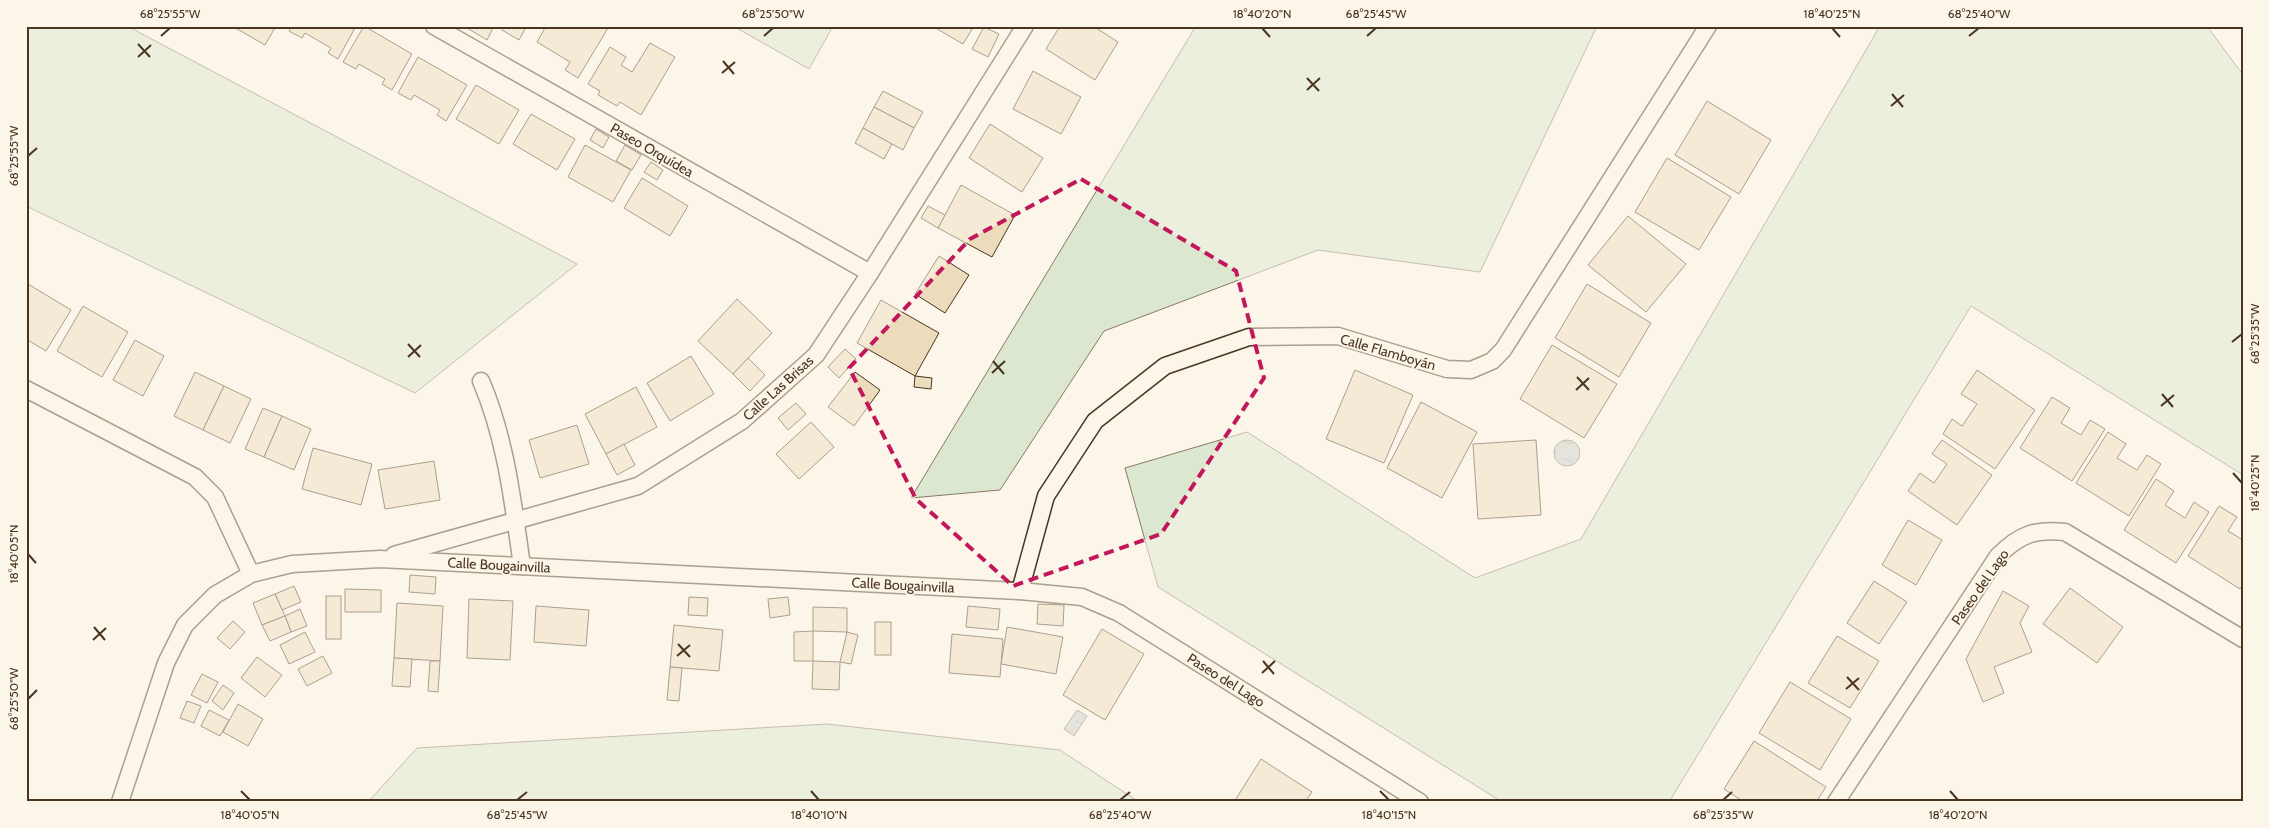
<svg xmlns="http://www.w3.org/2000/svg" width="2269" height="828" viewBox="0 0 2269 828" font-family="Cabin,sans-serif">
	<defs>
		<pattern id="water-ripples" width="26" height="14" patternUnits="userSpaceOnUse" patternTransform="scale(1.25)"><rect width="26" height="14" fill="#c9cecd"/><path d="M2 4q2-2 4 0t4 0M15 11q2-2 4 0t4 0" fill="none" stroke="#a5a8a6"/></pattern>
	</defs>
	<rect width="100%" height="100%" fill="#fbf6e9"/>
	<g fill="#dce7d0" stroke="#887966">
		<polygon points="26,26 127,26 577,264 415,393 26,206"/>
		<polygon points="733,26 833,26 809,69"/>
		<polygon points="1196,26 1597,26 1480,272 1318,250 1104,331 1000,490 911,498"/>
		<polygon points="1880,26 2207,26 2243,75 2243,475 1971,306 1669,802 1502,802 1158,587 1125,468 1247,432 1475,578 1581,539"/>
		<polygon points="827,724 1060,750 1139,802 368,802 417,748"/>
	</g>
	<g fill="url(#water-ripples)" stroke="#887966">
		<circle cx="1567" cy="453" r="13"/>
		<polygon points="1077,710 1087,716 1074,736 1064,729"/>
	</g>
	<g fill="#ecdcbc" stroke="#4a3520">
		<polygon points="232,26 276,26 265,45"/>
		<polygon points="292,26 356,26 338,59 328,53 331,48 305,33 302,38 289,31"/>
		<polygon points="364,26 412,54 392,90 382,84 385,79 359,64 356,69 343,62"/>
		<polygon points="468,26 494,26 487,40 467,28"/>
		<polygon points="504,26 530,26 529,29 526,27 519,40 502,30"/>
		<polygon points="546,26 605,26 608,28 578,78 565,70 570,62 537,42"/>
		<polygon points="932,26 974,26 963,44"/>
		<polygon points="1060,26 1093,26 1118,42 1095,80 1046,49"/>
		<polygon points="984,27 999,34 988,57 972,49"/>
		<polygon points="650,43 675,57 641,115 620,102 617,106 598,95 600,91 588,84 610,47 626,57 621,65 632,72"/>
		<polygon points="418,57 467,85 446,121 437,115 440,110 414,95 411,100 398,93"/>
		<polygon points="1033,71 1081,97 1061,134 1013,109"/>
		<polygon points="476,85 519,110 499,144 456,119"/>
		<polygon points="883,91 923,112 914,128 874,107"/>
		<polygon points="1707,101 1771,140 1739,194 1675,155"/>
		<polygon points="874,107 914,128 903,150 863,128"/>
		<polygon points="531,114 575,139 557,170 513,144"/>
		<polygon points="990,124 1043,158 1022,192 969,158"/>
		<polygon points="863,128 892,144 884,159 855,143"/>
		<polygon points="596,129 609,137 603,148 590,140"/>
		<polygon points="585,145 631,170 613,202 568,177"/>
		<polygon points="625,145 641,155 632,170 616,161"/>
		<polygon points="1667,158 1731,197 1699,250 1635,212"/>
		<polygon points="651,162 663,170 657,180 644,172"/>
		<polygon points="642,178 688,206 670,236 624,208"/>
		<polygon points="961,185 1015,215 992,257 938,228"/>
		<polygon points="928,206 945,215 938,228 921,218"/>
		<polygon points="1628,216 1686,264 1646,312 1588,265"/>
		<polygon points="939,256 969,275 945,313 915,294"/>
		<polygon points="28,284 71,310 46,351 26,339"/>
		<polygon points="1587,284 1651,323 1619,377 1555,338"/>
		<polygon points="737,299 772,333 733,374 698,341"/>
		<polygon points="881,300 939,333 915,376 857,343"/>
		<polygon points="83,306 128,332 102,377 57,351"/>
		<polygon points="135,340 164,356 143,396 113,380"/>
		<polygon points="1552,345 1617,384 1584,438 1520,399"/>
		<polygon points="845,349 856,359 839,378 828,367"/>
		<polygon points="691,356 714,394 670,421 647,383"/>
		<polygon points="748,358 765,375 750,391 733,374"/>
		<polygon points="1355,370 1413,395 1384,463 1326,439"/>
		<polygon points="1977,370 2035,410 1995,469 1943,434 1952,419 1962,426 1977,404 1961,394"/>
		<polygon points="195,372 224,386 203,430 174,416"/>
		<polygon points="855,372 880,390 854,426 828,407"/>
		<polygon points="915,376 932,378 931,389 914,387"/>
		<polygon points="224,386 251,399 230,443 203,430"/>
		<polygon points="636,387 657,427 606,454 585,414"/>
		<polygon points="2052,397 2070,408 2061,423 2081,435 2090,420 2105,429 2072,481 2020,448"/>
		<polygon points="1421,402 1477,432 1442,498 1387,468"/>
		<polygon points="796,403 806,414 788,430 778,418"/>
		<polygon points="263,408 282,416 264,457 245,449"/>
		<polygon points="282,416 311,429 294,470 264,457"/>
		<polygon points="811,422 834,447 799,479 776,454"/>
		<polygon points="577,425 589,464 540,478 529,440"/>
		<polygon points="2108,432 2126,444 2117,458 2137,470 2147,455 2161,464 2129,516 2076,483"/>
		<polygon points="1536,440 1541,515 1478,519 1473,444"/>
		<polygon points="1942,440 1992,475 1957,525 1908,491 1920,473 1934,483 1947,464 1932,454"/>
		<polygon points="624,444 635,465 617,475 606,454"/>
		<polygon points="313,448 372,464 361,505 302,489"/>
		<polygon points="434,461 440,500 385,509 378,470"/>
		<polygon points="2156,479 2174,491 2165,505 2185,518 2194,502 2209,512 2176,563 2124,530"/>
		<polygon points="2219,506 2237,517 2228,531 2243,540 2243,584 2240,589 2188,556"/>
		<polygon points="1908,520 1942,540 1916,585 1882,565"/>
		<polygon points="410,575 436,577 435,594 409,592"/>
		<polygon points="1874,581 1907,602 1879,644 1847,623"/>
		<polygon points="294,586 301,602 282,610 275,594"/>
		<polygon points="2070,588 2123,627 2097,663 2043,624"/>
		<polygon points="345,589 381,590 381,612 345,612"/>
		<polygon points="2003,591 2029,606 2020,623 2032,652 1994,667 2004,693 1983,702 1966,659"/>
		<polygon points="275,594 285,616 262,625 253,603"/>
		<rect x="326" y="596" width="15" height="43"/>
		<polygon points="689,597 708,598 707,616 688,615"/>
		<polygon points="788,597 790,615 770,618 768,599"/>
		<polygon points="469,599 513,601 510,660 467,658"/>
		<polygon points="397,603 443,606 440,661 394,658"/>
		<polygon points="1038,604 1064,605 1063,626 1037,624"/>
		<polygon points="536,606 589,610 586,646 534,642"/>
		<polygon points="968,606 1000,609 998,630 966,627"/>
		<polygon points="813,607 847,608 847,632 813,631"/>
		<polygon points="300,609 307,626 291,632 285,616"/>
		<polygon points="285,616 291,632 270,641 262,625"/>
		<polygon points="233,621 245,632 230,649 217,638"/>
		<rect x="875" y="622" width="16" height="33"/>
		<polygon points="674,625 723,630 719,671 670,667"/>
		<polygon points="1007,627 1063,637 1056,674 1001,664"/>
		<polygon points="1102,629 1144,654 1105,720 1063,695"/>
		<polygon points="813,631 813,661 794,661 794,632"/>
		<polygon points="305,632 315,652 289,664 280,645"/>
		<polygon points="847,632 858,635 851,664 840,662"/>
		<polygon points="952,634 1003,639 1000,677 949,673"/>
		<polygon points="1837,636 1879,661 1850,708 1808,683"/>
		<polygon points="323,656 332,673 307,686 298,669"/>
		<polygon points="257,657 282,675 265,697 241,678"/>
		<polygon points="394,658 412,659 410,687 392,686"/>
		<polygon points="430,661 440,661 438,692 428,691"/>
		<polygon points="813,661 840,662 839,690 812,689"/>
		<polygon points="670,667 682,668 679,701 667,700"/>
		<polygon points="202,674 218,682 207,703 191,695"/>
		<polygon points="1790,682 1851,719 1820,770 1759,733"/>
		<polygon points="223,685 234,693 223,710 212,701"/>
		<polygon points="187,701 201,706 194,723 180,718"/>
		<polygon points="238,704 263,719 248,746 223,732"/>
		<polygon points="209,710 229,720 220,736 201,726"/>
		<polygon points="1754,741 1826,787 1816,802 1744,802 1724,789"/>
		<polygon points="1261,759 1312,792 1305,802 1234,802"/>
	</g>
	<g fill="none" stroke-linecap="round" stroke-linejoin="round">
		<defs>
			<g id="minor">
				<polyline points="434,26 870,273"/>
				<path d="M 481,381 C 506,439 513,503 522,566"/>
				<polyline points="26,389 195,477 215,497 251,574"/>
				<polyline points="394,555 638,486 742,421 816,355 870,273 1025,26"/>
				<polyline points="1020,591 1046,496 1095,421 1165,366 1249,337 1338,336 1447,369 1471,370 1492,361 1503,350 1708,26"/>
				<polyline points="120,802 166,663 185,625 215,595 251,574 292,564 380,559 1020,591 1082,597 1119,613 1420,802"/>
				<path d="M 1836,802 L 1998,556 C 2020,534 2035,529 2065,532 L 2243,639"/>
			</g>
		</defs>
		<use href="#minor" stroke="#4a3520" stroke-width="19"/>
		<use href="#minor" stroke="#fbf6e9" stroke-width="16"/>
	</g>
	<path d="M0 0H2269V828H0ZM 1081,179 L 1236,271 L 1264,378 L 1161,534 L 1013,586 L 916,499 L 849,368 L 970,239 Z" fill="#fbf6e9" fill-opacity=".55" fill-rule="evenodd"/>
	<path fill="none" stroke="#c2185b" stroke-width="4" stroke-dasharray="10 6" stroke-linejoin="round" d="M 1081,179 L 1236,271 L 1264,378 L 1161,534 L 1013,586 L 916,499 L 849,368 L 970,239 Z"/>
	<path fill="none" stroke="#4a3520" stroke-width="2" d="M 1262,28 L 1270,37M 1832,28 L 1840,37M 161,36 L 170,28M 764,36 L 773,28M 1367,36 L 1376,28M 1969,36 L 1979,28M 138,44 L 150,57M 138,57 L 151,45M 723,61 L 734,74M 722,73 L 735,62M 1307,78 L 1319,91M 1307,90 L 1320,78M 1892,94 L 1903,107M 1891,106 L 1904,95M 28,156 L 37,148M 2232,342 L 2242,334M 408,344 L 420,357M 408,357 L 421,345M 993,361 L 1004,374M 992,373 L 1005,361M 1577,377 L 1589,390M 1576,390 L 1589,378M 2162,394 L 2173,407M 2161,406 L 2174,395M 2233,473 L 2242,483M 28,554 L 36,563M 94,627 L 105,640M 93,640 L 106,628M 678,644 L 690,657M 677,656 L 690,645M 1263,661 L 1274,674M 1262,673 L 1275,661M 1847,677 L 1859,690M 1846,689 L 1859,678M 28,699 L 37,690M 241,791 L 250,800M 811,791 L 819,800M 1380,791 L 1389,800M 1950,791 L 1958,800M 517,800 L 527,792M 1120,800 L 1130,792M 1723,800 L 1732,792"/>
	<g text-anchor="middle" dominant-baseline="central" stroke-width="4" stroke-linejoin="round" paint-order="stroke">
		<g font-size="14" fill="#4a3520" stroke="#fbf6e9">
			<text transform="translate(652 150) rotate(30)">Paseo Orquídea</text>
			<text transform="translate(1388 352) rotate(16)">Calle Flamboyán</text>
			<text transform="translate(778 388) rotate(-42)">Calle Las Brisas</text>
			<text transform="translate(499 565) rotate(3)">Calle Bougainvilla</text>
			<text transform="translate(903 585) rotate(3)">Calle Bougainvilla</text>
			<text transform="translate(1980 587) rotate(-55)">Paseo del Lago</text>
			<text transform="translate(1226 680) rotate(32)">Paseo del Lago</text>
		</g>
	</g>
	<rect width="2269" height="828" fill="none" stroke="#fbf6e9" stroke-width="55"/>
	<rect x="28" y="28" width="2214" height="772" fill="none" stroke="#4a3520" stroke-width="2"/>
	<g font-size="12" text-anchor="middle" fill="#4a3520">
		<text x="170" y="18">68°25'55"W</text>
		<text x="773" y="18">68°25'50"W</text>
		<text x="1262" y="18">18°40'20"N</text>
		<text x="1376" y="18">68°25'45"W</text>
		<text x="1832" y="18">18°40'25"N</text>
		<text x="1979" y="18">68°25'40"W</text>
		<text transform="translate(14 156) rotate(-90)" y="4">68°25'55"W</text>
		<text transform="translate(2255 334) rotate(-90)" y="4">68°25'35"W</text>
		<text transform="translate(2255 483) rotate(-90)" y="4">18°40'25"N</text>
		<text transform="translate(14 554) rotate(-90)" y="4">18°40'05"N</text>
		<text transform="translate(14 699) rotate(-90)" y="4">68°25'50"W</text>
		<text x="250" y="819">18°40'05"N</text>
		<text x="517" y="819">68°25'45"W</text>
		<text x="819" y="819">18°40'10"N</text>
		<text x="1120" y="819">68°25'40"W</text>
		<text x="1389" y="819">18°40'15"N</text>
		<text x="1723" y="819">68°25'35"W</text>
		<text x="1958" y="819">18°40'20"N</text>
	</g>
</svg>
